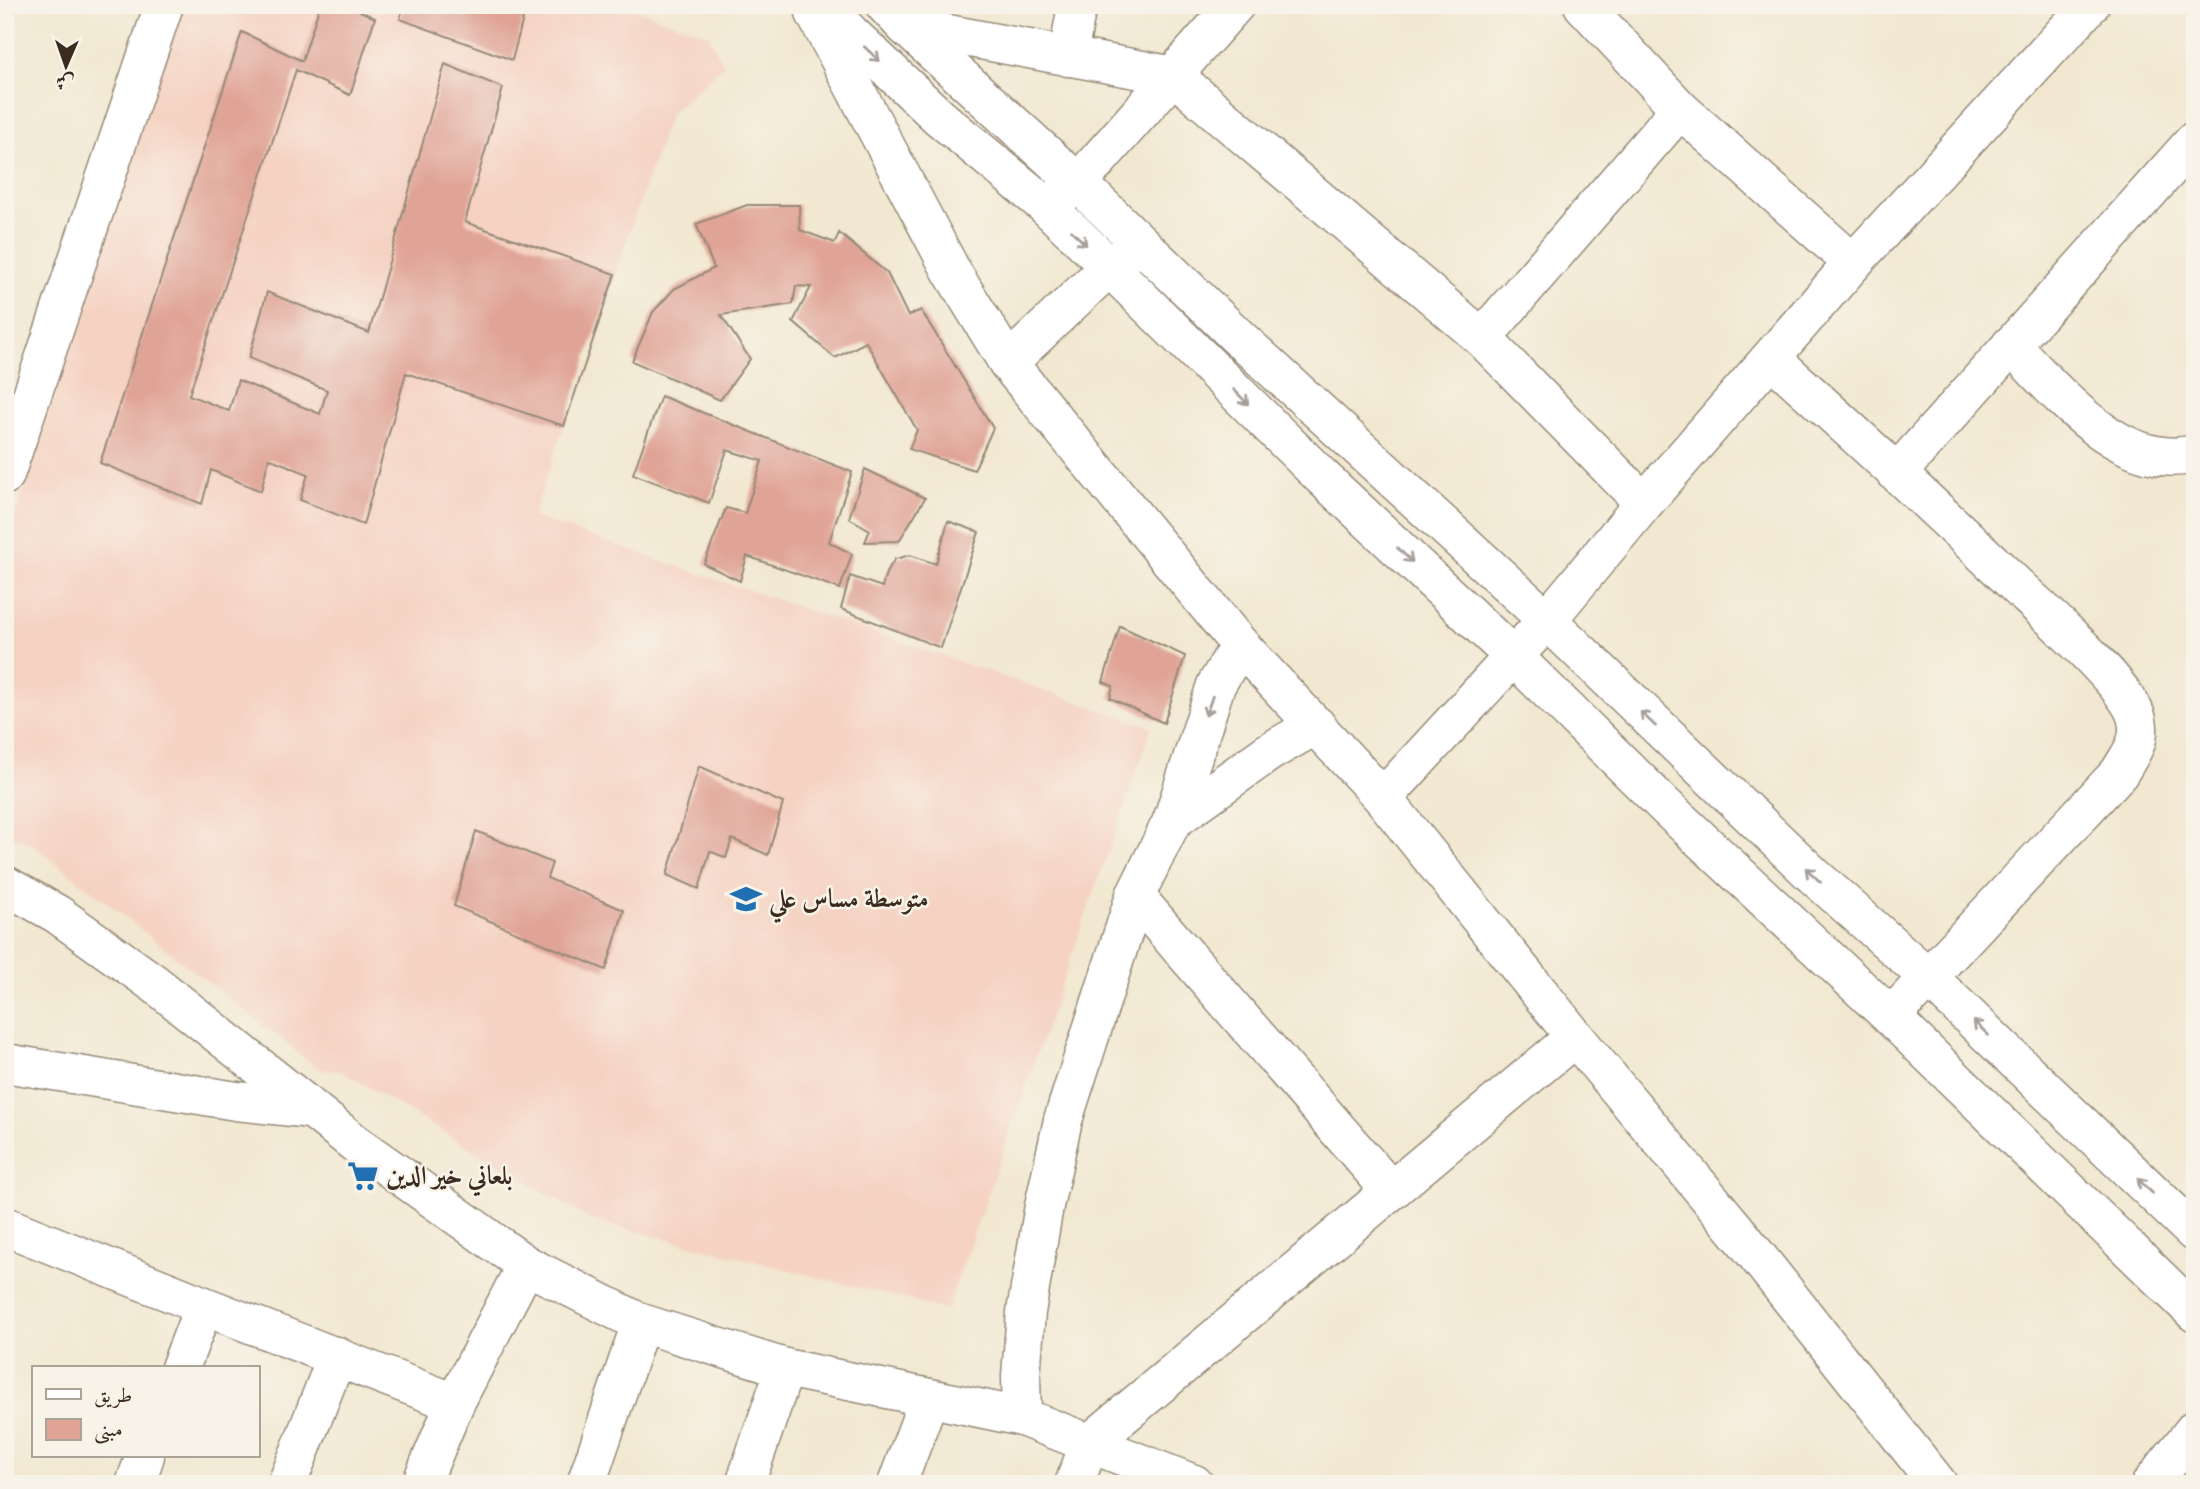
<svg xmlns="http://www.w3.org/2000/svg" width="2200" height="1489" viewBox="0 0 2200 1489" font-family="'IM FELL DW Pica',Amiri,serif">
	<rect width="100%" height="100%" fill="#f7f3e8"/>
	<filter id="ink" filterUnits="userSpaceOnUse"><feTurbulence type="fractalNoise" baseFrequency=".0143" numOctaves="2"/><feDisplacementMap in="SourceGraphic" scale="14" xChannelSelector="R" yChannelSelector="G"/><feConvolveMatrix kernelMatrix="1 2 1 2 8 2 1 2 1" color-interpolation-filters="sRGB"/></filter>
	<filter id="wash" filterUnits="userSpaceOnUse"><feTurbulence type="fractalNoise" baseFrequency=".00686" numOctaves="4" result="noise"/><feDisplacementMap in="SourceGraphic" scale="28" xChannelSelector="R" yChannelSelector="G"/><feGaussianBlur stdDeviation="1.57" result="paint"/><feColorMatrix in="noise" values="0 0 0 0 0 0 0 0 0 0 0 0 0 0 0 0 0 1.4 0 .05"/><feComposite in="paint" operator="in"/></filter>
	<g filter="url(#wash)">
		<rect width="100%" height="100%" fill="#f2e8d1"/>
		<polygon fill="#f5d2c2" points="182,5 623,5 709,35 724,65 670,113 533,517 1152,727 947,1310 591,1220 341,1071 320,1070 33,845 5,833 5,547"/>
		<g id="blocks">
			<g fill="#e0a497">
				<polygon points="320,5 348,5 375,18 350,95 296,70 189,395 229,411 238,380 320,414 327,390 249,358 267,292 369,333 445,64 503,88 465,222 615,274 564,426 406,373 363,525 300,500 308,474 269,458 261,491 211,470 202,504 100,463 242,32 302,61"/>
				<polygon points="404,5 510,5 509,9 524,15 512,60 400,19"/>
				<polygon points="747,205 799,205 800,230 835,243 839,233 887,273 908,316 921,310 993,428 974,470 909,449 917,430 866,342 835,358 793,322 811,287 796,286 793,304 721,315 750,359 720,400 632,361 653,312 674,289 714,268 696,224"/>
				<polygon points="661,396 852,472 829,542 852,554 840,589 747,556 740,581 704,564 726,508 745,513 762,461 727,450 709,503 633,474"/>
				<polygon points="865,469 925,498 899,541 865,542 870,530 849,518"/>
				<polygon points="948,521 979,532 941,648 841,609 850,576 882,587 886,573 895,559 910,555 936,564"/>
				<polygon points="1120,626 1185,656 1164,723 1110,698 1113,686 1103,682"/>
				<polygon points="699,766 783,803 768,855 732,839 726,858 710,851 699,889 667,875"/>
				<polygon points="476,831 552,863 547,878 624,910 606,970 454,906"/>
			</g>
		</g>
	</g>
	<g filter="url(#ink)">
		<use href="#blocks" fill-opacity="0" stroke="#968978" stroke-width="2"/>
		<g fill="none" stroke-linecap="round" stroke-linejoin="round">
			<defs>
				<g id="minor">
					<polyline points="824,5 851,34 939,117 1046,206 1090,248 1321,476 1513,656 1665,806 1891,1017 2195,1313"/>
					<polyline points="885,5 905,26 1078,183 1238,337 1547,620 1814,876 1929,978 2195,1233"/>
					<polyline points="1583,5 1680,109 1853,263"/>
					<polyline points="815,13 952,272 1008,363 1240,645 1383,798 1575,1037 1742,1237 1938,1484"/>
					<polyline points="905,26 1174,76 1482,338 1644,503"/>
					<polyline points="1068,57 1077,5"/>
					<polyline points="1056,199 1078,183 1235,5"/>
					<polyline points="1482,338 1680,109"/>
					<path d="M 2011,345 C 2057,392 2121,473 2195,454"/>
					<path d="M 1771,358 C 1855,434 1939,511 2021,590 C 2047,614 2131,688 2137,720 C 2142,741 2129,756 2119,773 L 1891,1017"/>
					<polyline points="1008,363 1109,267 1131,251"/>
					<polyline points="1898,472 2195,140"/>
					<polyline points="5,475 164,5"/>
					<polyline points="1383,798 1547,620 1644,503 1853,263 2090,5"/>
					<polyline points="1172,821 1269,752 1316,725"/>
					<polyline points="5,885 57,914 155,984 356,1144 526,1265 641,1323 785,1368 1022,1417 1194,1484"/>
					<polyline points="1135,896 1391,1191"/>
					<polyline points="5,1063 236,1101 312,1109"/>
					<polyline points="5,1226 204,1306 455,1403"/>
					<polyline points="180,1368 204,1306"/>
					<polyline points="1022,1417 1021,1376 1026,1312 1044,1206 1063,1120 1135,896 1172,821 1216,685 1240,645"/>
					<polyline points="135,1484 145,1456"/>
					<polyline points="287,1484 337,1356"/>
					<polyline points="421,1484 455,1403 526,1265"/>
					<polyline points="586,1484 641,1323"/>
					<polyline points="745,1484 785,1368"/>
					<polyline points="897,1484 929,1398"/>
					<polyline points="1074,1484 1090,1443 1575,1037"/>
					<polyline points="2151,1484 2195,1429"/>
				</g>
			</defs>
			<use href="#minor" stroke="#968978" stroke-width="41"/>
			<use href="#minor" stroke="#fff" stroke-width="38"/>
		</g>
		<defs><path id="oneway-shaft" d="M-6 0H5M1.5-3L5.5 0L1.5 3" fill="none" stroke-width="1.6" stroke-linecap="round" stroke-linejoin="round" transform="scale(1.75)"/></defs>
		<g stroke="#a79f9a">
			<use href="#oneway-shaft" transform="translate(872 54) rotate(43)"/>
			<use href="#oneway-shaft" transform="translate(1079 238) rotate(44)"/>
			<use href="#oneway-shaft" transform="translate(1241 397) rotate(45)"/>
			<use href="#oneway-shaft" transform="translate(1405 555) rotate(43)"/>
			<use href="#oneway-shaft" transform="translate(1209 706) rotate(109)"/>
			<use href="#oneway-shaft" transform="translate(1648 719) rotate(-136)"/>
			<use href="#oneway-shaft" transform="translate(1813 875) rotate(-137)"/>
			<use href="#oneway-shaft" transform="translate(1981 1028) rotate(-136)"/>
			<use href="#oneway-shaft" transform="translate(2145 1186) rotate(-136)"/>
		</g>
	</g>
	<defs>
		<symbol id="school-bare" viewBox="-9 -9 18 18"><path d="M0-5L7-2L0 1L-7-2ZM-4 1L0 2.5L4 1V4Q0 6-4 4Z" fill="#1f6fb2" stroke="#f7f3e8" stroke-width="2.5" paint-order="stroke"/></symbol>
		<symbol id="supermarket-bare" viewBox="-9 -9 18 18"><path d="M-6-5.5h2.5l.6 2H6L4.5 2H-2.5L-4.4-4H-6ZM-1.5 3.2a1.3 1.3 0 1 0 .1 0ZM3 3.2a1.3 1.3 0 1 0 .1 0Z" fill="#1f6fb2" stroke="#f7f3e8" stroke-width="2.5" paint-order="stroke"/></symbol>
	</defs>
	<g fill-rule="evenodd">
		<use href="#school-bare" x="724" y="877" width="44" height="44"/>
		<use href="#supermarket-bare" x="341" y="1154" width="44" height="44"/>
	</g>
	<g text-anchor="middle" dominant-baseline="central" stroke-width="5" stroke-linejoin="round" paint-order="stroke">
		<g font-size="26" font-weight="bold" fill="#3b2a1e" stroke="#f7f3e8" text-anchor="start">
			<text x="769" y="899">متوسطة مساس علي</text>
			<text x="386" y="1176">بلعاني خير الدين</text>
		</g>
	</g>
	<rect width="2200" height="1489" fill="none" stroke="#f7f3e8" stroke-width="28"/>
	<rect x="32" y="1366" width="228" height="91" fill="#f7f3e8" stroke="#aca397" stroke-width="2"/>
	<rect x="46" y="1389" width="35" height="10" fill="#ffffff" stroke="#aca397" stroke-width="2"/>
	<text x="94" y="1402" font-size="21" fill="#3b2a1e">طريق</text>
	<rect x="46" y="1419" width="35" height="21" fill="#e0a497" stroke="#aca397" stroke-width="2"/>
	<text x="94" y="1436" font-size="21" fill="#3b2a1e">مبنى</text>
	<g transform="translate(66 66) rotate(182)" stroke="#f7f3e8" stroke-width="5" paint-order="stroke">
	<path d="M0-5L12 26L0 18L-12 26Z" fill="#3b2a1e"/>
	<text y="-10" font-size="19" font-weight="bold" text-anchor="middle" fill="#3b2a1e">ش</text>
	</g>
</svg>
